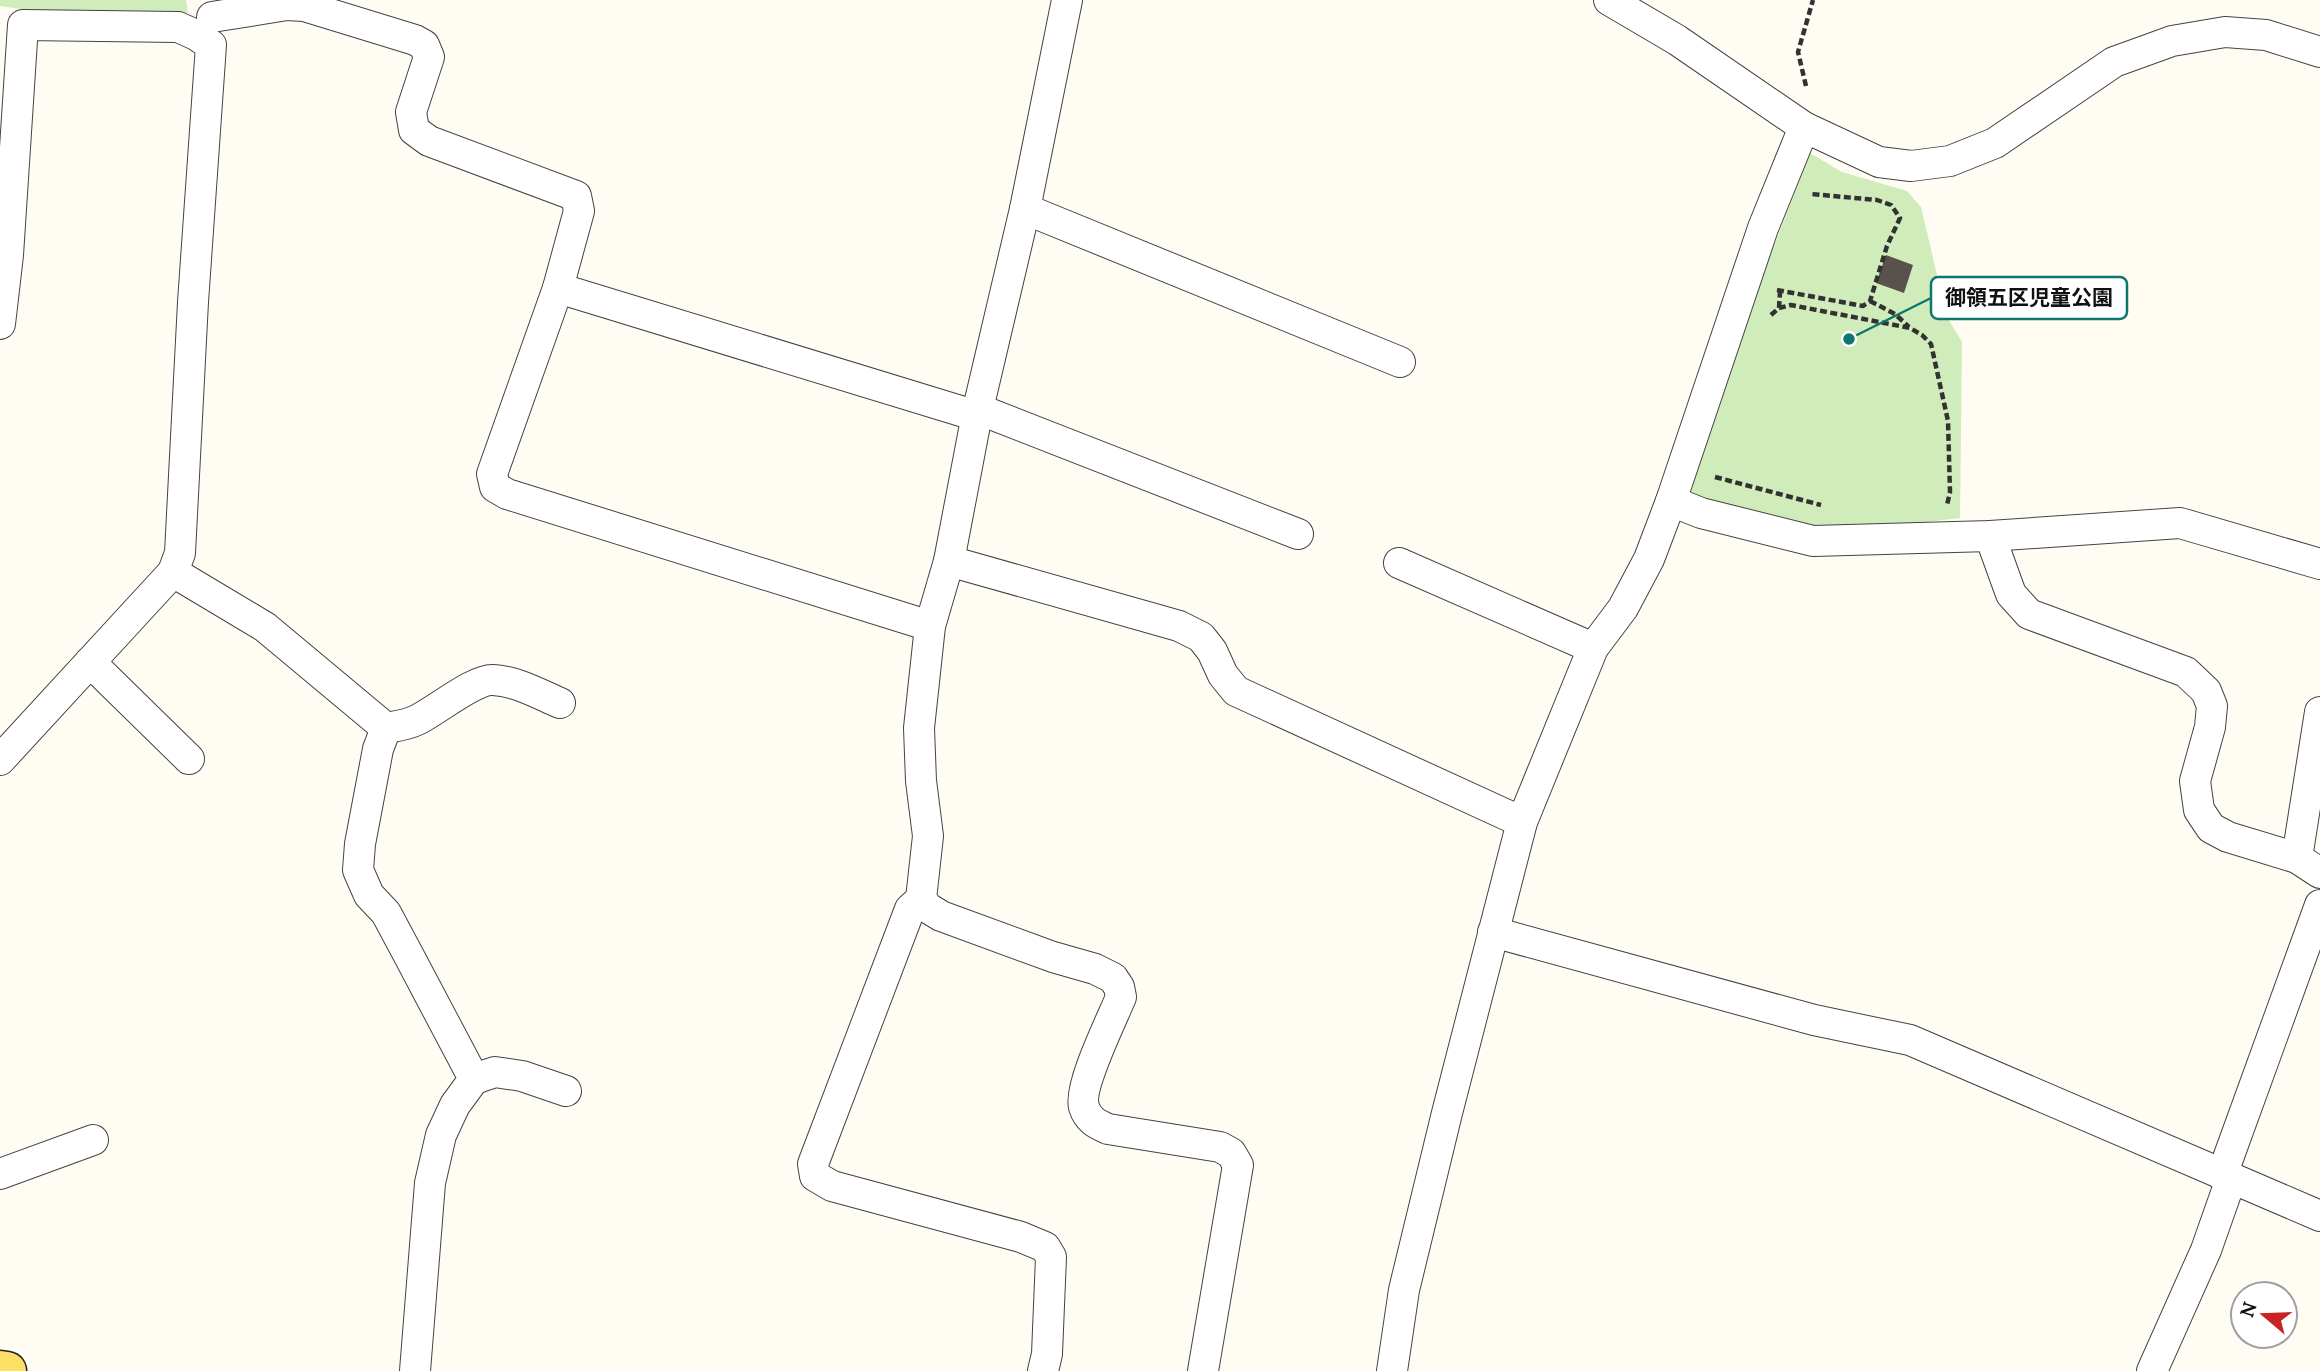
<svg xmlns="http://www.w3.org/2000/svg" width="2320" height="1371" viewBox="0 0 2320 1371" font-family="Lora,'Noto Sans JP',serif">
	<rect width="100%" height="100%" fill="#fffdf3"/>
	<g fill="#d1ecbb">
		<polygon points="0,0 186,0 188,13 139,14 21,9 0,6"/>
		<path d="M 1810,153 L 1842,172 L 1907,191 L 1921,207 L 1947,317 L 1962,342 L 1960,518 C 1918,523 1874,529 1831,528 C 1783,527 1735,508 1690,494 L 1739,336 Z"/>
	</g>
	<polygon fill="#59524c" points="1886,255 1913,265 1904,293 1876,283"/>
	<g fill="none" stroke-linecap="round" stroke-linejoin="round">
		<defs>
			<g id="street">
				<path d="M 1067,0 L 1025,209 L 978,409 L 949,561 L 930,626 L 919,728 L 921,781 L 928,836 L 921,899 L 928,908 L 941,916 L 1053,957 L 1095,969 L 1113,978 L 1119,987 L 1121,997 C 1112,1019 1078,1087 1084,1107 C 1088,1120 1097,1124 1108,1129 L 1220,1147 L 1231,1153 L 1238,1165 L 1203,1371"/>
				<polyline points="1609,0 1677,40 1804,127 1879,162 1911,166 1950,161 1995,143 2114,62 2172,41 2225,32 2266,35 2320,52"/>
				<polyline points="212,17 287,5 304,6 415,40 424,45 429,57 411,112 414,130 429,141 576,196 579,211 558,288 492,474 495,487 507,494 930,626"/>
				<polyline points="1025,209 1400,362"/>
				<polyline points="558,288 977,416"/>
				<polyline points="0,324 8,255 23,25 178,27 196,35 211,45 193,302 180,553 173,572 0,760"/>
				<polyline points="978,409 1298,534"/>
				<polyline points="1671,501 1763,228 1804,127"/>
				<polyline points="1990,536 2011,594 2029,614 2186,672 2206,691 2212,706 2210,727 2195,781 2199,810 2211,828 2228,837 2297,858 2320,873"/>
				<polyline points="949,561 1179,626 1201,637 1212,651 1223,675 1236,691 1522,822"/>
				<polyline points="1399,563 1593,648"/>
				<polyline points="173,572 265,627 386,728 378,749 360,844 358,870 369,895 386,913 409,956 474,1079 455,1105 441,1135 430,1183 415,1371"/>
				<polyline points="90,662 189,759"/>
				<path d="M 386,728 C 397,726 407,725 417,720 C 436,711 474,679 493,680 C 516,681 539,694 560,703"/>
				<polyline points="2297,858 2320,712"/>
				<polyline points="921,899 910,909 813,1164 815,1176 832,1186 1021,1237 1045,1247 1051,1257 1047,1354 1043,1371"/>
				<polyline points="1493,932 1814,1020 1910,1040 2320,1216"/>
				<polyline points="474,1079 495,1072 522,1076 566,1091"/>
				<polyline points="0,1174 93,1140"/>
				<polyline points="2222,1175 2320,905"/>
				<polyline points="1392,1371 1404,1290 1447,1113 1522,822 1593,648 1623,608 1649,559 1671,501 1701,513 1813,541 1990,536 2180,523 2320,564"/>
				<polyline points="2152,1371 2206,1250 2231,1179"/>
			</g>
			<polyline id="primary" points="0,1370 7,1371"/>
		</defs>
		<use href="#street" stroke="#434343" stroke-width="32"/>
		<use href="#primary" stroke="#212121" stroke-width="41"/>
		<g stroke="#323232" stroke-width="4.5" stroke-dasharray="7 3.5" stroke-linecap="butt">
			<polyline points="1806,86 1798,52 1813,0"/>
			<polyline points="1777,290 1863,306 1870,301 1887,246 1900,218 1891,205 1877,200 1811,194"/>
			<polyline points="1870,301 1895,314 1909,327"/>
			<polyline points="1779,308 1780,292"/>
			<polyline points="1771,315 1779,308 1791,305 1910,328 1922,335 1931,344 1948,421 1950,492 1947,505"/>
			<polyline points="1715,477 1821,505"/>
		</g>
		<use href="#street" stroke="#fff" stroke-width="30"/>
		<use href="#primary" stroke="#fce066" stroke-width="38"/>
	</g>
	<path fill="none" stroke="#0f766e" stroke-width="2.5" d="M1849 339L1931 298"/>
	<circle fill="#0f766e" stroke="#fff" stroke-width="2.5" cx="1849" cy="339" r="7"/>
	<rect fill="#fff" stroke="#0f766e" stroke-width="2.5" x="1931" y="277" width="196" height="42" rx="7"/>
	<g font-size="21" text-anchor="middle" font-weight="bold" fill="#101010">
		<text x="2029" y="305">御領五区児童公園</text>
	</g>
	<g transform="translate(2264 1315) rotate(289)"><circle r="33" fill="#ffffff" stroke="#9f9f9f" stroke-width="2"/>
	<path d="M0-5L12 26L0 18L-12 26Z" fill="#c62523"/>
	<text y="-10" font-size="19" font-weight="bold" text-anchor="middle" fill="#101010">N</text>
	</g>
</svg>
